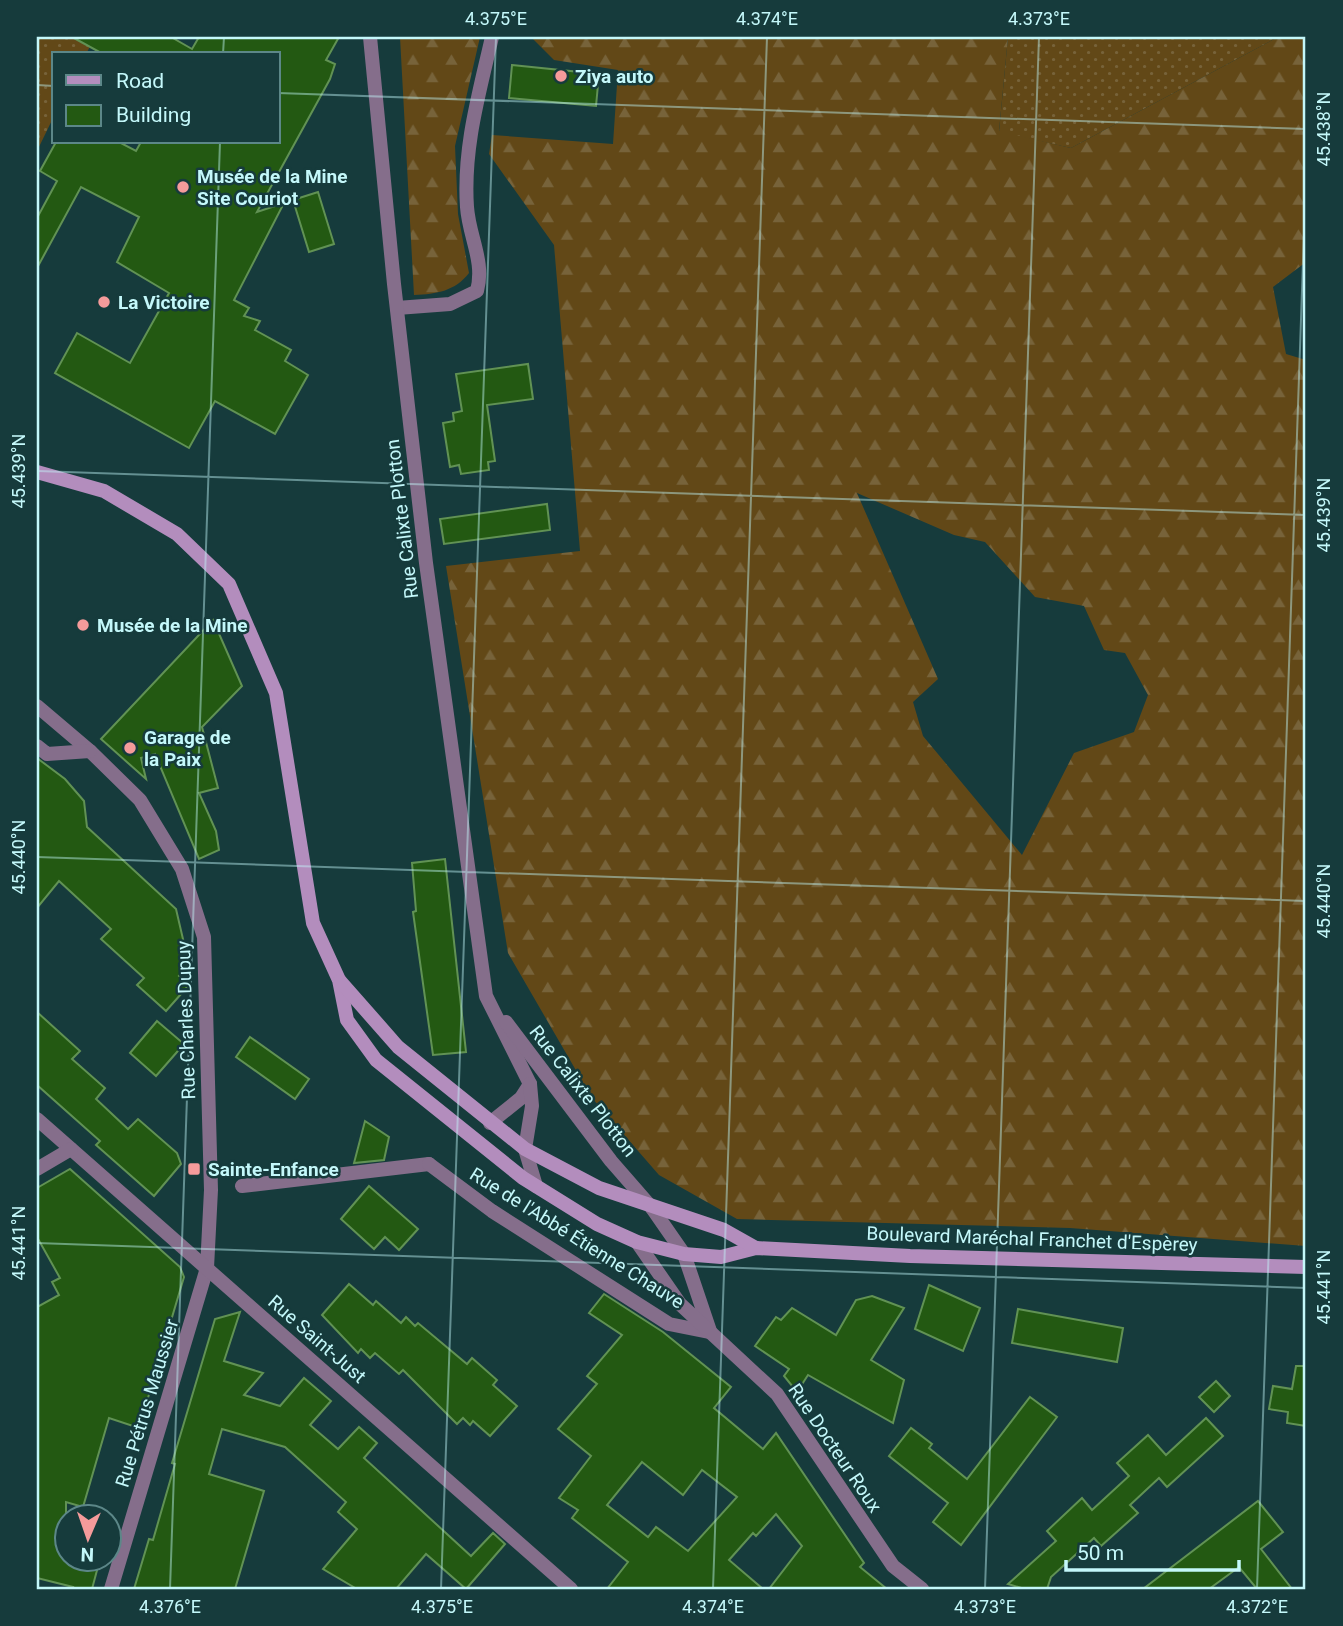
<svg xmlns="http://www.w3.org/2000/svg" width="1343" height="1626" viewBox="0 0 1343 1626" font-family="Roboto,sans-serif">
	<defs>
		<pattern id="grass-dots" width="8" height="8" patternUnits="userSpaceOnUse" patternTransform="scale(1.75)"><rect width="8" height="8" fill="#624817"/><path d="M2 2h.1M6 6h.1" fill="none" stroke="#77633a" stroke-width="1.8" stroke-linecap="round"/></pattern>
		<pattern id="forest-firs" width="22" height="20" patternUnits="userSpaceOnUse" patternTransform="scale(1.75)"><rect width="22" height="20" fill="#624817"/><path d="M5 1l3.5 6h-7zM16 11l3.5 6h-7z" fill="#77633a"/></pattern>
	</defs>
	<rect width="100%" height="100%" fill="#163b3c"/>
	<g fill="url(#grass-dots)">
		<polygon points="37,37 95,37 86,54 54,54 54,116 37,151"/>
		<polygon points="1008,37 1278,37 1071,148 999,132"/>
	</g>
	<g fill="url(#forest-firs)" fill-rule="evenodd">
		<path d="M 400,37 L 480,37 L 455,146 L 458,214 L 469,273 C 455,291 437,294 414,295 Z"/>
		<path d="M 531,37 L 1008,37 L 999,131 L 1071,148 L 1278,37 L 1306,37 L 1306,262 L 1273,287 L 1286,354 L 1306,360 L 1306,1246 L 1070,1228 L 737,1219 L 659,1175 L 592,1098 L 508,953 L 446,566 L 580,551 L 554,245 L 489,154 L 492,135 L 613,144 L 618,70 L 554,60 ZM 857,493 L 954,535 L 985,542 L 1035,597 L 1084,606 L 1104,650 L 1125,653 L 1148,695 L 1134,732 L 1074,753 L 1022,855 L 923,736 L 913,702 L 938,679 Z"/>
	</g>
	<g fill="#235912" stroke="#619254" stroke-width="2" fill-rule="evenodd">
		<polygon points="72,37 171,37 192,49 199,37 339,37 326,60 335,64 330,79 257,212 284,203 234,300 249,308 244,316 260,321 255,330 291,350 285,361 308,375 275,434 215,401 189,448 55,373 77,333 130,363 169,293 117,262 139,217 81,187 37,268 37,218 57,181 40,171 56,142 119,142 136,151 141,142 278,142 278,54 103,54"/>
		<polygon points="512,65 599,74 596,106 509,98"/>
		<polygon points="318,192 334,244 309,252 293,200"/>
		<polygon points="528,364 533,399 487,405 495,461 488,462 489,470 461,474 459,465 450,467 443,423 454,421 453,413 462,411 456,374"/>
		<polygon points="547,504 550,530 444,544 440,519"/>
		<polygon points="213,620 242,686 202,727 218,788 199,793 216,831 219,850 199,859 155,754 141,758 146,779 101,739"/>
		<polygon points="37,758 65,779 84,801 87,827 176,909 189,965 179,976 189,985 166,1011 137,985 144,978 101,939 111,929 59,881 37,908"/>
		<polygon points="445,859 466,1052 433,1055 413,912 416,911 412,863"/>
		<polygon points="37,1012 80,1051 72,1059 105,1088 96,1099 128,1129 138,1119 177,1153 181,1164 154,1196 96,1145 100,1141 37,1085"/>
		<polygon points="157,1021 184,1044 156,1076 130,1053"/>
		<polygon points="250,1037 309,1079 295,1099 236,1057"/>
		<polygon points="365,1121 389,1137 384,1160 354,1163"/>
		<polygon points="70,1169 180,1267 184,1277 139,1428 109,1418 83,1507 66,1502 66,1559 100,1559 92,1589 72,1589 73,1587 37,1578 37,1307 59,1295 52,1282 60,1278 37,1237 37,1188"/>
		<polygon points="369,1186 418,1229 399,1250 385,1237 374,1249 341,1219"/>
		<polygon points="349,1284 373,1305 376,1301 401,1323 406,1317 415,1326 418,1323 467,1364 472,1358 497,1380 493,1385 517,1406 490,1436 473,1421 470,1425 463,1418 457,1424 403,1370 399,1374 375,1353 370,1358 361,1349 358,1353 322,1315"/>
		<polygon points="929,1285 980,1308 963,1351 915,1329"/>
		<path d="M 604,1294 L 663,1332 L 731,1387 L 714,1408 L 763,1449 L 776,1433 L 864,1563 L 860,1567 L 887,1589 L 769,1589 L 802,1546 L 776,1514 L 756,1536 L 753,1533 L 729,1560 L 763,1589 L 607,1589 L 628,1562 L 572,1518 L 578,1510 L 559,1498 L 591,1456 L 558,1429 L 597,1384 L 587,1376 L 622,1335 L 589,1313 ZM 642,1462 L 683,1495 L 702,1470 L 737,1497 L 688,1551 L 656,1527 L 648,1537 L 607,1505 Z"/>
		<polygon points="872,1296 904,1308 871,1360 904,1380 893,1423 808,1375 797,1392 784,1376 789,1369 755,1346 776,1317 781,1320 792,1308 836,1335 856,1300"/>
		<polygon points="1018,1309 1123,1328 1117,1362 1012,1343"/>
		<polygon points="240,1312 224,1361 263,1373 244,1395 280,1406 304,1378 331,1401 310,1425 338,1449 359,1427 377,1443 364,1458 471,1556 493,1533 505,1544 466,1589 426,1554 396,1589 357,1589 323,1569 357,1529 338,1512 346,1502 285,1447 222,1429 209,1474 264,1491 235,1589 134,1589 149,1539 153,1540 175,1464 172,1463 215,1319"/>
		<polygon points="1296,1366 1306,1366 1306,1426 1287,1423 1288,1412 1269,1409 1273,1386 1292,1389"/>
		<polygon points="1216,1381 1230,1396 1214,1412 1199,1397"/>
		<polygon points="1030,1397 1057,1417 961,1545 933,1522 948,1503 889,1456 911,1428 932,1444 929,1448 967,1479"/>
		<polygon points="1206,1418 1223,1436 1167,1487 1159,1478 1130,1505 1138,1513 1101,1546 1094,1538 1051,1577 1047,1589 1025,1589 1008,1584 1056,1541 1047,1531 1082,1498 1092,1510 1129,1476 1117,1463 1148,1435 1166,1455"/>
		<polygon points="1258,1501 1283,1532 1261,1549 1292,1589 1257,1589 1239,1567 1209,1589 1143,1589"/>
	</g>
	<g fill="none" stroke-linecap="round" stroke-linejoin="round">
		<polyline stroke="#856e8b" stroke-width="14" points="242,1186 429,1164"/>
		<g stroke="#856e8b" stroke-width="14">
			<path d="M 397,308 L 450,304 L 477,291 C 485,261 469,237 467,207 C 463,148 479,94 492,37"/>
			<polyline points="37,706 90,751 140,800 182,869 204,937 211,1190 207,1268 111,1589"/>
			<polyline points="37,746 47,754 90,751"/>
			<polyline points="37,1119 571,1589"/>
			<polyline points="429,1164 492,1211 669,1324 709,1332"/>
			<polyline points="37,1169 71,1149"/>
			<polyline points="652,1208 684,1254 710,1331"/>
			<polyline points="637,1242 680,1304 777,1394 893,1566 922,1589"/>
		</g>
		<g stroke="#856e8b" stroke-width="14">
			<polyline points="370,37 394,284 426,563 486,996 530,1084 521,1098 490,1123"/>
			<polyline points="506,1022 611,1161 652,1208"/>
			<polyline points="530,1084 532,1106 525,1149 536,1186"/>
		</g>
		<g stroke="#b38dbd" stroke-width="14">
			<polyline points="37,472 104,491 177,534 229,584 276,693 313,923 339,980 347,1020 376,1060 523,1178 597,1224 637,1242 684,1254 721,1257 756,1248 910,1256 1306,1267"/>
			<polyline points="340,981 398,1047 525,1149 599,1188 724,1230 756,1248"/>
		</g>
	</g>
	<path fill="none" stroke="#c4f8fa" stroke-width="2" stroke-opacity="0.45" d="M 223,54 L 224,37M 37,85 L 54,86M 278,93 L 1306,129M 37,471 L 1306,515M 37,857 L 1306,901M 37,1243 L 1306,1288M 170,1589 L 220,142M 441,1589 L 496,37M 713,1589 L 767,37M 985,1589 L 1039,37M 1257,1589 L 1306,175"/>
	<g fill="#f59b9b" stroke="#163b3c" stroke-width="2.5">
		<circle cx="561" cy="76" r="7"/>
		<circle cx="183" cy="187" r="7"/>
		<circle cx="104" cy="302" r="7"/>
		<circle cx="83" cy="625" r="7"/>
		<circle cx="130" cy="748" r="7"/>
		<rect x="187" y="1162" width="14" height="14" rx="3.5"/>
	</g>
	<g text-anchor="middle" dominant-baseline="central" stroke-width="5" stroke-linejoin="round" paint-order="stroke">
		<g font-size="19" font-weight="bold" fill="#c4f8fa" stroke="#163b3c" text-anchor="start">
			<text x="575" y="76">Ziya auto</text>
			<text x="197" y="176">Musée de la Mine<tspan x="197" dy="22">Site Couriot</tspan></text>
			<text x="118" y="302">La Victoire</text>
			<text x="97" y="625">Musée de la Mine</text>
			<text x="144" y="737">Garage de<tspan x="144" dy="22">la Paix</tspan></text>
			<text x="208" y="1169">Sainte-Enfance</text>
		</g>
		<g font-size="19" fill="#c4f8fa" stroke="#163b3c">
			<text transform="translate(402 519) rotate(-97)">Rue Calixte Plotton</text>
			<text transform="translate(186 1020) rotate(-92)">Rue Charles Dupuy</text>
			<text transform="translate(583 1091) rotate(52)">Rue Calixte Plotton</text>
			<text transform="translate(577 1238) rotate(32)">Rue de l'Abbé Étienne Chauve</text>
			<text transform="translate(1032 1239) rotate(2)">Boulevard Maréchal Franchet d'Espèrey</text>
			<text transform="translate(317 1339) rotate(41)">Rue Saint-Just</text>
			<text transform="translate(147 1403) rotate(-73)">Rue Pétrus Maussier</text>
			<text transform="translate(835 1448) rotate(56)">Rue Docteur Roux</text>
		</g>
	</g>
	<rect width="1343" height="1626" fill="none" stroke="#163b3c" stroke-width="77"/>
	<rect x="52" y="52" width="228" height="91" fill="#163b3c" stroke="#5c8788" stroke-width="2"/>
	<rect x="66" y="75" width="35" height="10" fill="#b38dbd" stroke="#5c8788" stroke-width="2"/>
	<text x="116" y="88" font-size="21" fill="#c4f8fa">Road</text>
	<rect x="66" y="105" width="35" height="21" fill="#235912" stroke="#5c8788" stroke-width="2"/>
	<text x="116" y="122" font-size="21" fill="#c4f8fa">Building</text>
	<g transform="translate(88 1538) rotate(182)"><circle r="33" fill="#163b3c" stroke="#5c8788" stroke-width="2"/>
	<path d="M0-5L12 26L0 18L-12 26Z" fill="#f59b9b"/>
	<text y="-10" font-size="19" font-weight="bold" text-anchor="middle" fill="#c4f8fa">N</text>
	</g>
	<path d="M1066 1560v10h173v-10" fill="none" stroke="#c4f8fa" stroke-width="3.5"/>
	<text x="1077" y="1560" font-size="21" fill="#c4f8fa" stroke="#163b3c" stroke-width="5" paint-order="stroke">50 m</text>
	<rect x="38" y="38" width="1266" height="1550" fill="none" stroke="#c4f8fa" stroke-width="2.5"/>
	<g font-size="18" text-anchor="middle" fill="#c4f8fa">
		<text x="496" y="25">4.375°E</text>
		<text x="767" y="25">4.374°E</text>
		<text x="1039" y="25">4.373°E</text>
		<text transform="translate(1324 129) rotate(-90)" y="6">45.438°N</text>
		<text transform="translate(19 471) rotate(-90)" y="6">45.439°N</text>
		<text transform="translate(1324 515) rotate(-90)" y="6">45.439°N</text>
		<text transform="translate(19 857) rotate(-90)" y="6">45.440°N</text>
		<text transform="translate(1324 901) rotate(-90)" y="6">45.440°N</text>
		<text transform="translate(19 1243) rotate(-90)" y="6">45.441°N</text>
		<text transform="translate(1324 1287) rotate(-90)" y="6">45.441°N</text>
		<text x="170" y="1613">4.376°E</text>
		<text x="442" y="1613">4.375°E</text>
		<text x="713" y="1613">4.374°E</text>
		<text x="985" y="1613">4.373°E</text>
		<text x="1257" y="1613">4.372°E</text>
	</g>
</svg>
